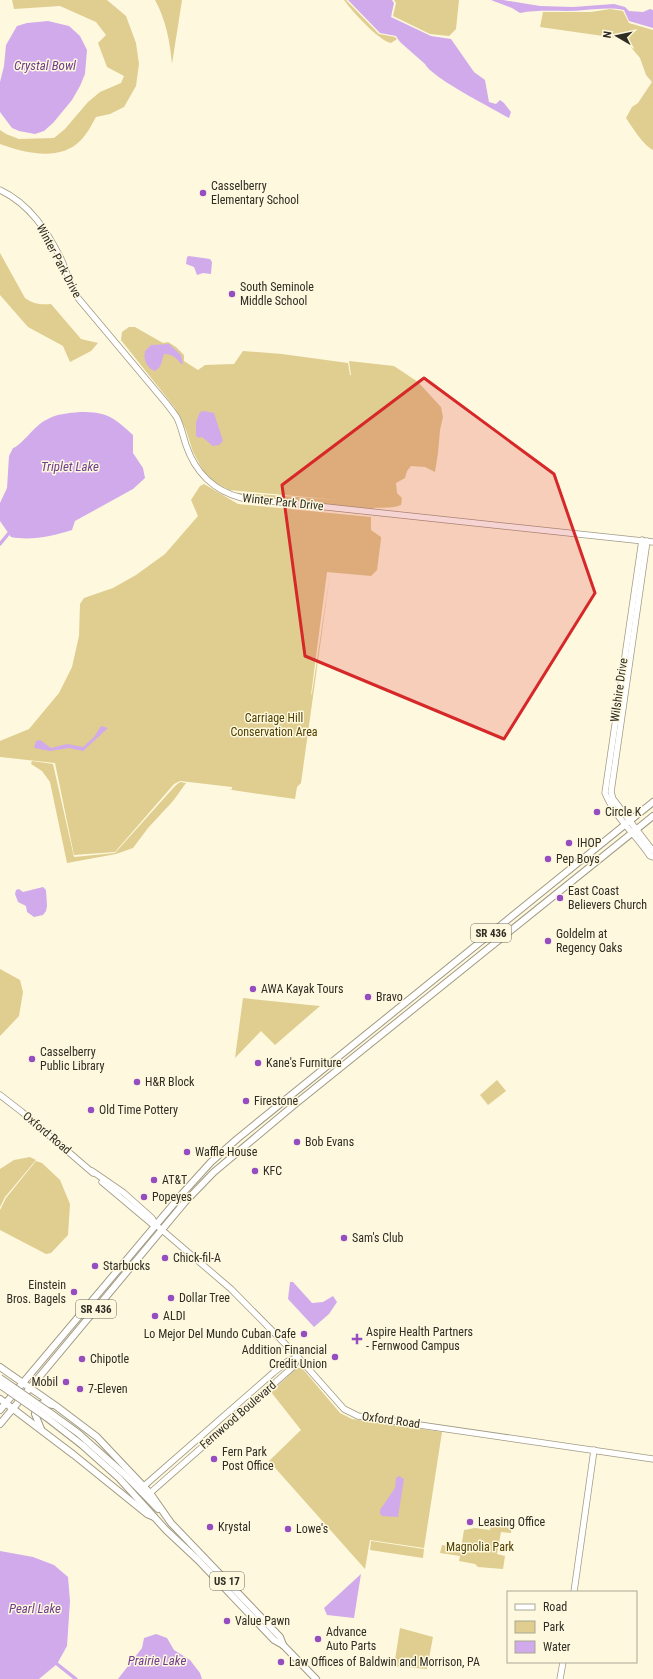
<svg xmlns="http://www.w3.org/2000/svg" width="653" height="1679" viewBox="0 0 653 1679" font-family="'Roboto Condensed',sans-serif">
	<rect width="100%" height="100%" fill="#fef8df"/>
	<g fill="#dfce8f">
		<path d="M 12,0 L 107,0 L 126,16 L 136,43 L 139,64 L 136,86 L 124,107 L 110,114 L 96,117 C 92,124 87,134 81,140 C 60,162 25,153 0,144 L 0,130 L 6,134 L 19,139 L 54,138 L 65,129 L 88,102 L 100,92 L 121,83 L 124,76 L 107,67 L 98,43 L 106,35 L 96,22 L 60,6 L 14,9 Z"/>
		<path d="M 155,0 L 182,0 L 172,64 C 170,42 166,20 155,0 Z"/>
		<path d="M 344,0 L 346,0 L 379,34 L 395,37 L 397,39 L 391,43 C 379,41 351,10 344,0 Z"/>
		<polygon points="394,0 459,0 456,29 449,36 430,34 393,16 396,3"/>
		<path d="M 610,9 L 623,11 L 629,23 L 653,30 L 653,150 C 644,146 632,127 626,118 L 632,107 L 638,103 L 652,82 L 646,75 L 640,58 L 624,39 L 540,27 L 543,12 L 591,12 Z"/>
		<path d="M 0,253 L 25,298 C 33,304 41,305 51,304 L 81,339 L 98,343 L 91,351 L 70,362 L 63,346 L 28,327 L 0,295 Z"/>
		<path d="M 129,327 L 135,327 L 163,343 L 168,342 L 176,347 L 184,355 L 184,361 L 198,370 L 205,365 L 234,364 L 243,351 L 282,354 L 348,363 L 350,375 L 351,375 L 349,361 L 394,366 L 418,382 L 441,407 L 443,417 L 440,430 L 438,453 L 435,472 L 425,467 L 411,466 L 407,471 L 405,478 L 396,483 L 397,493 L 402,498 L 401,505 C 392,509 383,507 373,508 L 372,510 L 243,496 L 229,492 L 338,500 L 229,490 L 215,482 L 204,472 L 193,452 L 186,430 L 175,408 L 121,340 L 122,332 Z"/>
		<polygon points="204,484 238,504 371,517 371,530 381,537 381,539 377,570 371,576 327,572 311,695 312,693 330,574 301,783 297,787 295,799 232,790 230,789 232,789 232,787 180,781 174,784 115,852 74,855 55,763 0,757 0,741 29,729 59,693 72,667 79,636 80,604 84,598 113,588 136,575 165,554 198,516 191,500 200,486"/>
		<polygon points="32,761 53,764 74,857 115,853 175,786 180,782 186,783 173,801 148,828 133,848 116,854 67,863 50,782 42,771 31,764"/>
		<polygon points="0,969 20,980 23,992 19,1016 0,1036"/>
		<polygon points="243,998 309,1005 320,1006 275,1045 261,1031 235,1058"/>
		<polygon points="497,1080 506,1091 488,1105 480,1095"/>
		<polygon points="30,1157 36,1160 5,1197 0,1207 0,1169 14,1160"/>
		<polygon points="36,1161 42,1163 60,1180 70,1204 68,1235 51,1253 46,1254 0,1230 0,1210 6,1198"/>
		<polygon points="297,1368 302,1368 340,1413 352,1419 442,1432 424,1548 370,1540 365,1569 269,1461 301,1430 271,1392"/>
		<polygon points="492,1518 512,1521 511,1533 501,1532 497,1554 505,1556 503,1569 478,1567 475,1564 459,1561 460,1556 440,1553 442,1545 461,1548 464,1530 475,1528 490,1530"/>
		<polygon points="371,1541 424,1549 423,1558 370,1550"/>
		<polygon points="400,1628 433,1637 427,1669 394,1666"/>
	</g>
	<g fill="#d1aaec">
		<path d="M 348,0 L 392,0 L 394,3 L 391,17 L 431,36 L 451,39 L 474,72 L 485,80 L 489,102 L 496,104 L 500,100 L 504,103 L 511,112 L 509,118 C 492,108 432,78 425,64 L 400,42 L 396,36 L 380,33 Z"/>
		<path d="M 491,0 L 503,0 L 540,6 L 573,7 L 614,4 L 625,7 L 629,11 L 643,12 L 650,9 L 653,10 L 653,28 L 629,21 L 624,10 C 605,6 586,11 566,11 C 550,11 536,10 520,13 L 512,8 Z"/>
		<polygon points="48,21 69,26 80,36 87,50 85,74 80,86 72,100 53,123 44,131 35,134 19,131 12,128 0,112 0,82 4,66 6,45 17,26 27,23"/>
		<polygon points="189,256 210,259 212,262 211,274 203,273 197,275 194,267 186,264 187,257"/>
		<path d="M 169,344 L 181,355 L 183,364 L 181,364 C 177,358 172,354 164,354 C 161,361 163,366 155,371 C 147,368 143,360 145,351 L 151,345 Z"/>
		<polygon points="204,411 214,413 223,441 219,445 213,446 202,437 199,438 196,436 196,422 200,412"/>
		<path d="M 80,412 C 108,412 113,417 133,435 L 133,453 L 143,468 L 145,478 L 133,489 L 75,521 L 72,530 C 52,536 32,541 11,537 L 0,521 L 0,503 L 7,488 L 9,456 L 13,448 C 21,446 35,425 46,420 C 56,414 68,413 80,412 Z"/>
		<polygon points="101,726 108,728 83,751 69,748 50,751 34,748 36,741 40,740 51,748 67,744 83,747 94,737"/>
		<polygon points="43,887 46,890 47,906 46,911 43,915 34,917 27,912 26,906 18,902 15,894 16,890 19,889 23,892"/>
		<polygon points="290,1282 293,1282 312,1303 323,1302 333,1296 337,1302 329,1314 314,1327 288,1299"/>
		<polygon points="399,1476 404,1479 398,1517 382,1516 380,1514 380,1510 395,1488 396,1478"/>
		<polygon points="0,1551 33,1557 54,1565 68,1577 70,1601 67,1646 57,1664 39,1679 0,1679"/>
		<polygon points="361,1574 354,1618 327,1615 324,1608"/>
		<polygon points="156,1634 167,1638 174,1650 190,1660 200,1673 202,1679 118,1679 142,1648 144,1638"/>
	</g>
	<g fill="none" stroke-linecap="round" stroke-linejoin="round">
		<g stroke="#d1aaec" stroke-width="3.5">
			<polyline points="0,544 9,533"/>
			<polyline points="57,1664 76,1679"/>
		</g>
		<defs>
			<g id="secondary">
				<path d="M 0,190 C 30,204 48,232 62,261 C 67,274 71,286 78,298 L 166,403 C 170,408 174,413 177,418 C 181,426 183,436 186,445 C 195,472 214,491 242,498 L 653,542"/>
				<path d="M 642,540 L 605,793 C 615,817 636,835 650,856 L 653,857"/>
				<polyline points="647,541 611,792 613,799 653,851"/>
				<polyline points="0,1095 22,1112 93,1173"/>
				<polyline points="92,1171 124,1193 152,1218 156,1225 162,1230 231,1289 298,1357 344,1409 358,1416 653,1459"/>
				<polyline points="102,1182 152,1224 156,1225"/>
				<polyline points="144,1486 273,1373 288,1361 298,1357"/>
				<polyline points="150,1493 294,1366 298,1357"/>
				<polyline points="574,1592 594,1450"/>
				<polyline points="560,1679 563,1662"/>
			</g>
			<g id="primary">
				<polyline points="0,1367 56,1406 97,1437 150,1493 171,1523 280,1637 283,1645"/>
				<polyline points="0,1399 74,1455 147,1514 154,1517"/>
				<polyline points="0,1410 182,1194 211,1162 237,1139 653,802"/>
				<polyline points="49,1412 78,1433 124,1474 158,1509"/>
				<polyline points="46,1417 82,1445 119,1478 166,1530 198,1560 274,1640 283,1645 316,1679"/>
				<polyline points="0,1424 185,1202 214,1172 294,1105 653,816"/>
				<polyline points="41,1429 35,1414 36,1406 43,1403 53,1405"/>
			</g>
		</defs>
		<use href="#secondary" stroke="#a19a84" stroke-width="7"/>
		<use href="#primary" stroke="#a19a84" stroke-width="8"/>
		<use href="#secondary" stroke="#fff" stroke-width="5.5"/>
		<use href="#primary" stroke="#fff" stroke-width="6"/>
		<defs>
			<g id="primary-bridge">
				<polyline points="0,1378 49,1412"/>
				<polyline points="0,1385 46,1417"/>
			</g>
		</defs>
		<use href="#primary-bridge" stroke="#a19a84" stroke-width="8" stroke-linecap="butt"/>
		<use href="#primary-bridge" stroke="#fff" stroke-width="6"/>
	</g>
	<path fill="#d62828" fill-opacity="0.2" stroke="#d62828" stroke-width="3" stroke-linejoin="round" d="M 424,378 L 554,474 L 595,593 L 504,739 L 305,656 L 282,485 Z"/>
	<g fill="#954dc0" stroke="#fef8df" stroke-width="1.5">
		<circle cx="203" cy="193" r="4"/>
		<circle cx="232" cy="294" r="4"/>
		<circle cx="597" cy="812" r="4"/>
		<circle cx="569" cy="843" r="4"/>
		<circle cx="548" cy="859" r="4"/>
		<circle cx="560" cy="898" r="4"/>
		<circle cx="548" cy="941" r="4"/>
		<circle cx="253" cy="989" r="4"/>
		<circle cx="368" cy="997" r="4"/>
		<circle cx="32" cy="1059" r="4"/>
		<circle cx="258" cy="1063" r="4"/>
		<circle cx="137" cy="1082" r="4"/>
		<circle cx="246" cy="1101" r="4"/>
		<circle cx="91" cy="1110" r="4"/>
		<circle cx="297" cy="1142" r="4"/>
		<circle cx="187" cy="1152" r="4"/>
		<circle cx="255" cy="1171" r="4"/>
		<circle cx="154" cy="1180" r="4"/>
		<circle cx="144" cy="1197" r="4"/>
		<circle cx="344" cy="1238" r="4"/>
		<circle cx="165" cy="1258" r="4"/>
		<circle cx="95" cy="1266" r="4"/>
		<circle cx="74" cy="1292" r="4"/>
		<circle cx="171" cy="1298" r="4"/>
		<circle cx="155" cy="1316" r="4"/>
		<circle cx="304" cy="1334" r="4"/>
		<path d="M355 1333h4v4h4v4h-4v4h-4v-4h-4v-4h4z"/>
		<circle cx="335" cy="1357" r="4"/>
		<circle cx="82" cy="1359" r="4"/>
		<circle cx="66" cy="1382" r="4"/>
		<circle cx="80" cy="1389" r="4"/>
		<circle cx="214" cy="1459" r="4"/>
		<circle cx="470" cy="1522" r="4"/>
		<circle cx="210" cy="1527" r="4"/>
		<circle cx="288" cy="1529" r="4"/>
		<circle cx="227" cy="1621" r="4"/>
		<circle cx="318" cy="1639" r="4"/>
		<circle cx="281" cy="1662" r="4"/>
	</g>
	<g text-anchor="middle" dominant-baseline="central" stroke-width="3" stroke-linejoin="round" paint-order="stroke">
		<g fill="#fef8df" stroke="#6d6a5c" stroke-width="1">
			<rect x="471" y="924" width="40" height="18" rx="3"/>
			<rect x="76" y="1300" width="40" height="18" rx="3"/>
			<rect x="210" y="1572" width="34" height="18" rx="3"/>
		</g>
		<g font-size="11" font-weight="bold" fill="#2f2d24">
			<text x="491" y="933">SR 436</text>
			<text x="96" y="1309">SR 436</text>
			<text x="227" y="1581">US 17</text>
		</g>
		<g font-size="12" fill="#2f2d24" stroke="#fef8df" text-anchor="start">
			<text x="211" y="186">Casselberry<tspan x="211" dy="14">Elementary School</tspan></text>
			<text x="240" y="287">South Seminole<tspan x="240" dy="14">Middle School</tspan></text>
			<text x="605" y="812">Circle K</text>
			<text x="577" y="843">IHOP</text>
			<text x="556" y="859">Pep Boys</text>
			<text x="568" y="891">East Coast<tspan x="568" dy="14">Believers Church</tspan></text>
			<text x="556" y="934">Goldelm at<tspan x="556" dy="14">Regency Oaks</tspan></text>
			<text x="261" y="989">AWA Kayak Tours</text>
			<text x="376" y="997">Bravo</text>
			<text x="40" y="1052">Casselberry<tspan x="40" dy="14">Public Library</tspan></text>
			<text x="266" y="1063">Kane's Furniture</text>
			<text x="145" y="1082">H&amp;R Block</text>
			<text x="254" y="1101">Firestone</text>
			<text x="99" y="1110">Old Time Pottery</text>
			<text x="305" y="1142">Bob Evans</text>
			<text x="195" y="1152">Waffle House</text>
			<text x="263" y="1171">KFC</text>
			<text x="162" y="1180">AT&amp;T</text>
			<text x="152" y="1197">Popeyes</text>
			<text x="352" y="1238">Sam's Club</text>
			<text x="173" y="1258">Chick-fil-A</text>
			<text x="103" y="1266">Starbucks</text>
			<text x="66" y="1285" text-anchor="end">Einstein<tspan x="66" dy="14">Bros. Bagels</tspan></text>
			<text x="179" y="1298">Dollar Tree</text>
			<text x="163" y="1316">ALDI</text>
			<text x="366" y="1332">Aspire Health Partners<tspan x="366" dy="14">- Fernwood Campus</tspan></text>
			<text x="296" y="1334" text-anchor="end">Lo Mejor Del Mundo Cuban Cafe</text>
			<text x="327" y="1350" text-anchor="end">Addition Financial<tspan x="327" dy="14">Credit Union</tspan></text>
			<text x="90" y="1359">Chipotle</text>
			<text x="58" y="1382" text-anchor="end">Mobil</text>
			<text x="88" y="1389">7-Eleven</text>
			<text x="222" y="1452">Fern Park<tspan x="222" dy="14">Post Office</tspan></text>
			<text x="478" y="1522">Leasing Office</text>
			<text x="218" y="1527">Krystal</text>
			<text x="296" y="1529">Lowe's</text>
			<text x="235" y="1621">Value Pawn</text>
			<text x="326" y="1632">Advance<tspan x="326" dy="14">Auto Parts</tspan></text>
			<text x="289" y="1662">Law Offices of Baldwin and Morrison, PA</text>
		</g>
		<g font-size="12" fill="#2f2d24" stroke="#fef8df">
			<text transform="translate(59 261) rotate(62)">Winter Park Drive</text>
			<text transform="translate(283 502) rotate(6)">Winter Park Drive</text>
			<text transform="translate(619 690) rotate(-82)">Wilshire Drive</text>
			<text transform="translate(47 1133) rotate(40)">Oxford Road</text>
			<text transform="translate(238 1415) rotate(-41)">Fernwood Boulevard</text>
			<text transform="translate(391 1420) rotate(8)">Oxford Road</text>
		</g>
		<g font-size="12" fill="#4f4000" stroke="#fef8df">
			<text x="274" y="718">Carriage Hill<tspan x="274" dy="14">Conservation Area</tspan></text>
			<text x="480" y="1547">Magnolia Park</text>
		</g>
		<g font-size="13" font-style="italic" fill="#6f3e8d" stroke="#fef8df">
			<text x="45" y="65">Crystal Bowl</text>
			<text x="70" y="466">Triplet Lake</text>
			<text x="35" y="1608">Pearl Lake</text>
			<text x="157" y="1660">Prairie Lake</text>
		</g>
	</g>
	<rect x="507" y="1591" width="130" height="72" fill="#fef8df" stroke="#aba794"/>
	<rect x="515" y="1604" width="20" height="6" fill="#ffffff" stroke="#aba794"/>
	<text x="543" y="1611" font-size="12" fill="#2f2d24">Road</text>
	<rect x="515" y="1621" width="20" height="12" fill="#dfce8f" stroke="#aba794"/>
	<text x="543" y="1631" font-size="12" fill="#2f2d24">Park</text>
	<rect x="515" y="1641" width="20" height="12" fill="#d1aaec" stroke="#aba794"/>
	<text x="543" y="1651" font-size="12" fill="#2f2d24">Water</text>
	<g transform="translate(617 36) rotate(279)" stroke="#fef8df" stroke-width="3" paint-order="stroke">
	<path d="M0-3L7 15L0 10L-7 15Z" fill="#2f2d24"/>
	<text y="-6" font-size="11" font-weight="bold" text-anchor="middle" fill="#2f2d24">N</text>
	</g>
</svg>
